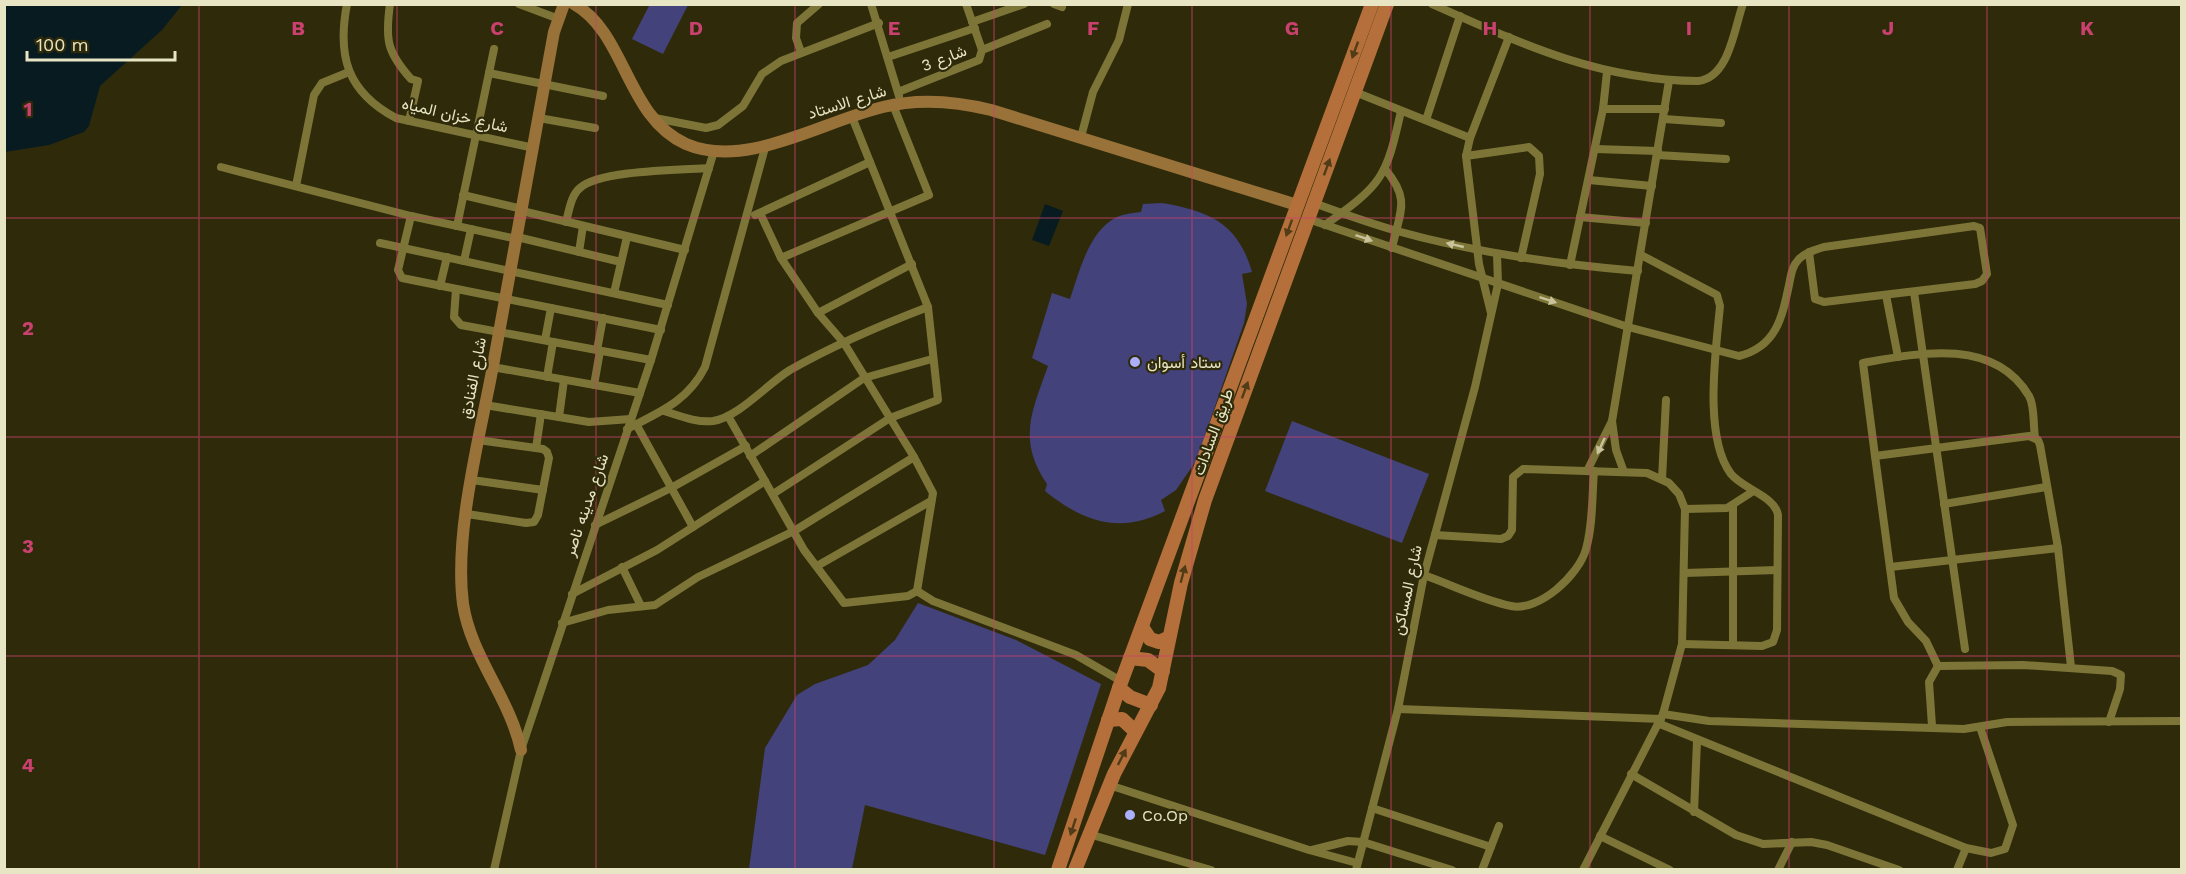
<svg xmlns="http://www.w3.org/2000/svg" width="2186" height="874" viewBox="0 0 2186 874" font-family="'Work Sans',Vazirmatn,sans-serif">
	<rect width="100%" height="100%" fill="#2f2b0a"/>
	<g fill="#43427b">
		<polygon points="650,4 688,5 663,54 632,39"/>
		<path d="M 1162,203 C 1209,211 1238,223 1252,272 L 1242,274 L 1247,304 L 1244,323 L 1196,461 L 1176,490 L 1161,500 L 1165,511 C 1120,535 1082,521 1045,491 L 1047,484 C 1017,440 1032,411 1048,366 L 1032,358 L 1052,293 L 1070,299 C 1079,273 1089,230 1117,217 C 1124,214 1133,213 1141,212 L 1143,204 Z"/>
		<polygon points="1292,421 1429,474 1402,543 1265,491"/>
		<polygon points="918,603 1016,640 1101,684 1045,855 865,805 852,869 749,869 765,748 797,695 815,684 868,665 895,640"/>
	</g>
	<g fill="#081b21">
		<polygon points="5,4 182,4 182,5 162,30 100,86 89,126 84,132 49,145 5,152"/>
		<polygon points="1045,204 1063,211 1049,246 1032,240"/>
	</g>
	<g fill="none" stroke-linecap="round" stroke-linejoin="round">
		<g stroke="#7d7538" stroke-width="8">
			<path d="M 347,4 C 337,56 347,92 396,118 L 534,148"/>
			<path d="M 390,4 C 385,40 387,52 411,79 L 418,81 L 409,121"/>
			<polyline points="519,4 559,19"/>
			<polyline points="871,4 899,96"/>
			<polyline points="1054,4 1062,7"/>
			<path d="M 1432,4 C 1522,44 1598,80 1698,81 C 1729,78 1734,29 1743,4"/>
			<polyline points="972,22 1024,4"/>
			<polyline points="982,50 1047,24"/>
			<polyline points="801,52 796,38 797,23 819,4"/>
			<polyline points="888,57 975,28"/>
			<polyline points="489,73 603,96"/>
			<polyline points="898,92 979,60 982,50 966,4"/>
			<polyline points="1355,92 1470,138"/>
			<polyline points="1603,109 1665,109"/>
			<polyline points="539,118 595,128"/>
			<polyline points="655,118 706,128 718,125 743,106 762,74 781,61 879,23"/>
			<polyline points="1664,119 1721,123"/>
			<polyline points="1426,120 1460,16"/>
			<polyline points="1081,137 1093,92 1119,40 1128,4"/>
			<polyline points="1595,149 1658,151"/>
			<polyline points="1657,155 1726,159"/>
			<polyline points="1466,156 1529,147 1539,156 1540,174 1521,258"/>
			<polyline points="221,167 411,216 517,239"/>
			<path d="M 1385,169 C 1411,200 1400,211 1392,248"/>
			<polyline points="1589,180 1652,186"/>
			<polyline points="296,186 314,95 322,83 349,72"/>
			<polyline points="463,195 522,209"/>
			<path d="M 1314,203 C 1341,213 1369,223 1397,231 C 1476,253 1556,264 1638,271"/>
			<polyline points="522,211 685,250"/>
			<polyline points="760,213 781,258 929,195 893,105"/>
			<polyline points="755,215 870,162"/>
			<polyline points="411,216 398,270 402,278 661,330"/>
			<polyline points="1580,217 1646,223"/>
			<path d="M 1308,219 L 1628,327 L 1739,356 C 1776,347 1782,318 1789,285 C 1791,275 1792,266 1799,259 C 1806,252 1815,250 1824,247 L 1974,226 L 1980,228 L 1987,274 L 1982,281 L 1975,284 L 1824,302 L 1815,299 L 1809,252"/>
			<path d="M 566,222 C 569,211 571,195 580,188 C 599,170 682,170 709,168"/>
			<path d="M 1325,225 C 1382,184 1386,179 1401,111"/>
			<polyline points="457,226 494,49"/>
			<polyline points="517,237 621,262"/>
			<polyline points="380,243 668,305"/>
			<polyline points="579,252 583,226"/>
			<path d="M 1641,255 L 1717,295 L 1720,306 C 1716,350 1703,437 1731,474 C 1743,489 1775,496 1778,515 L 1777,630 L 1773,642 L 1762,646 L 1682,644"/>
			<polyline points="781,258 818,313 912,264"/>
			<polyline points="464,261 471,229"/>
			<polyline points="1570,265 1603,109 1607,72"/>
			<polyline points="440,286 447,257"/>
			<polyline points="456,289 454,317 461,325 651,360"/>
			<polyline points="1914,292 1965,649"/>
			<polyline points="614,293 627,237"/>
			<polyline points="1886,295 1898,357"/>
			<polyline points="818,313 844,343 914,457 933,493 917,591 933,601 1076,655 1121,681"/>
			<polyline points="1491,313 1479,264 1466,156 1470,138 1509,37"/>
			<polyline points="545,340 551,308"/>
			<polyline points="597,350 603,318"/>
			<polyline points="492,367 640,393"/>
			<polyline points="547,377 553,342"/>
			<polyline points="594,385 600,351"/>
			<polyline points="485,405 589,422 631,419"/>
			<path d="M 664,411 C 680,416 697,423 713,421 C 739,417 767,384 790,370 C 834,345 881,325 928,307"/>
			<polyline points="728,416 804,550 844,603 908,596 917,591"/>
			<polyline points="559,417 564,380"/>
			<polyline points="1612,421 1616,450 1624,472"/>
			<polyline points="636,424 693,527"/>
			<path d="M 627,429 C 660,412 688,401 705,367 L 766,144"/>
			<polyline points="536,448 541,414"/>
			<polyline points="750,456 864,378 932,359"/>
			<path d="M 1875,456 L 1863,363 C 1918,353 1994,337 2029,396 C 2035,406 2033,426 2035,437"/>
			<polyline points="1587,471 1612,421 1669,81"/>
			<polyline points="1662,479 1666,400"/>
			<polyline points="472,480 543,490"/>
			<polyline points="773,494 890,418 938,400 928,307 852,117"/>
			<polyline points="1944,504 2046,487"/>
			<polyline points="1685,509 1727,508 1752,492"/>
			<polyline points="467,514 526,523 534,522 538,515 549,458 547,452 543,449 478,440"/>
			<polyline points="595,525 671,488 746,446"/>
			<polyline points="1435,535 1501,539 1508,536 1512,530 1513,477 1523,469 1647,473 1669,483 1679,494 1685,509 1682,644 1663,714 1583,870"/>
			<polyline points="817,566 931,501"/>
			<polyline points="622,567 641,606"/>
			<polyline points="1890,567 2058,548"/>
			<polyline points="1685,573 1777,570"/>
			<path d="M 1424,575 C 1452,585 1482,600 1511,606 C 1539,612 1579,575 1586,549 C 1593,525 1592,496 1594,471"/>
			<polyline points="572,594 657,550 765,481"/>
			<polyline points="562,623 608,610 655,605 698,577 794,531 914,457"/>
			<polyline points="1733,645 1733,505"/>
			<polyline points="1938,666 1926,641 1908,622 1894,598 1875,456 2029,436 2038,440 2040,445 2058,548 2071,667"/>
			<polyline points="1938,666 2023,665 2112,671 2121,675 2120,689 2109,722"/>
			<polyline points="1398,709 1661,719"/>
			<polyline points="1663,714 1709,721 1964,729 2007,722 2182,721"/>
			<polyline points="1660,724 1966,848 1991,853 2005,849 2013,825 1980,727"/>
			<polyline points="1932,726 1929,682 1938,666"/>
			<polyline points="1631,774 1736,835 1763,844 1811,842 1827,845 1899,870"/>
			<polyline points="1109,785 1309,850 1357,863"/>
			<polyline points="1372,808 1491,847"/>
			<polyline points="1694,812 1697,741"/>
			<polyline points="1089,834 1211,870"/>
			<polyline points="1600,836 1670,870"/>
			<polyline points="1312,850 1348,841 1363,842 1452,870"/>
			<polyline points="494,870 521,750 651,360 714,151"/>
			<polyline points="1356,870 1398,709 1424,575 1475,387 1498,284 1497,254"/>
			<polyline points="1482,870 1499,826"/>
			<polyline points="1778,870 1792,842"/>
			<polyline points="1957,870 1966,848"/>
		</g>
		<g stroke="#99723a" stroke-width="12">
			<path d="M 574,4 C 626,33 626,117 686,144 C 746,170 823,121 883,107 C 919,98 955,101 991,110 L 1297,205"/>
			<path d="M 521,750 C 510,698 471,657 463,604 C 454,534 479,440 492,371 C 513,258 533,145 554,32 L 564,4"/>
		</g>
		<g stroke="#b46f3b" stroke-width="14">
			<polyline points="1142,627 1150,639 1159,642 1168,638"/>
			<polyline points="1130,658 1148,660 1163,671"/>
			<polyline points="1119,688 1130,697 1151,705"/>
			<polyline points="1108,720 1122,719 1135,731"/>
			<polyline points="1058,870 1119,688 1372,4"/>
			<polyline points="1075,870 1114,774 1159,688 1181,583 1205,500 1387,4"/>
		</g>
	</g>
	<defs><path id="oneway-solid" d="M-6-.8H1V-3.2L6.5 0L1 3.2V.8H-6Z" transform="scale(1.5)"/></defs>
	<g fill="#503c16">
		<use href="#oneway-solid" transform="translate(1355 50) rotate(110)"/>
		<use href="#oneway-solid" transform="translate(1327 167) rotate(-70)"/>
		<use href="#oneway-solid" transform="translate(1289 228) rotate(110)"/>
		<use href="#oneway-solid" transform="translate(1245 390) rotate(-70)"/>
		<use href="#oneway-solid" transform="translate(1183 574) rotate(-75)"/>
		<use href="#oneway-solid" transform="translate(1122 757) rotate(-63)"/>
		<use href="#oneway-solid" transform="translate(1073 827) rotate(108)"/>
	</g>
	<g fill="#c8c39b">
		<use href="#oneway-solid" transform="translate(1364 238) rotate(19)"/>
		<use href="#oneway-solid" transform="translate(1455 245) rotate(-167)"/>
		<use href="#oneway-solid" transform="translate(1548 300) rotate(18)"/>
		<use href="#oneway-solid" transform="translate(1601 446) rotate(115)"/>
	</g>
	<path fill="none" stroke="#ca4170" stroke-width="1.5" stroke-opacity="0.55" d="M 199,4 L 199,870M 397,4 L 397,870M 596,4 L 596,870M 795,4 L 795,870M 994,4 L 994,870M 1192,4 L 1192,870M 1391,4 L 1391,870M 1590,4 L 1590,870M 1789,4 L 1789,870M 1987,4 L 1987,870M 4,218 L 2182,218M 4,437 L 2182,437M 4,656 L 2182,656"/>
	<g fill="#acaffb" stroke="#2f2b0a" stroke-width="2">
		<circle cx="1135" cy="362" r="6"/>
		<circle cx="1130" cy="815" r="6"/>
	</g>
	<g text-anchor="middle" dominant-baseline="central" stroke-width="4.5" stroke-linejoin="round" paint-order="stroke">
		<g font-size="16" fill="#e8e5c5" stroke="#2f2b0a">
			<text transform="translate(944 58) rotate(-21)">شارع 3</text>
			<text transform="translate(847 102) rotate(-17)">شارع الاستاد</text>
			<text transform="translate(455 115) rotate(13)">شارع خزان المياه</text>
			<text transform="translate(473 378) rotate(-79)">شارع الفنادق</text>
			<text transform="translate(1213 432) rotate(-70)">طريق السادات</text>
			<text transform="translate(586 505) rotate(-71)">شارع مدينه ناصر</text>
			<text transform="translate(1407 590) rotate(-78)">شارع المساكن</text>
		</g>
		<g font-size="16" fill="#e8e5c5" stroke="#2f2b0a" text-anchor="start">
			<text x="1147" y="362">ستاد أسوان</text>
			<text x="1142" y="815">Co.Op</text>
		</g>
	</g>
	<g font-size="20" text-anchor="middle" font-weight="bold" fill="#ca4170" stroke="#2f2b0a" stroke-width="4.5" stroke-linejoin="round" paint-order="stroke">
		<text x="298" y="35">B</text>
		<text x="497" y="35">C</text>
		<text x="696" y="35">D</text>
		<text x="894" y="35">E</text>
		<text x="1093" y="35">F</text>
		<text x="1292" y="35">G</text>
		<text x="1490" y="35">H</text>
		<text x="1689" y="35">I</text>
		<text x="1888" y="35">J</text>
		<text x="2087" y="35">K</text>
		<text x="28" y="116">1</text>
		<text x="28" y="335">2</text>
		<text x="28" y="553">3</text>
		<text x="28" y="772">4</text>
	</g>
	<rect width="2186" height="874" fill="none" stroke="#e8e5c5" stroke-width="12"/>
	<path d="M27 51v9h148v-9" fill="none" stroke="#e8e5c5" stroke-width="3"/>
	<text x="36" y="51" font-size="18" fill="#e8e5c5" stroke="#2f2b0a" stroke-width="4.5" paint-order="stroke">100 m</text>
</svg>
